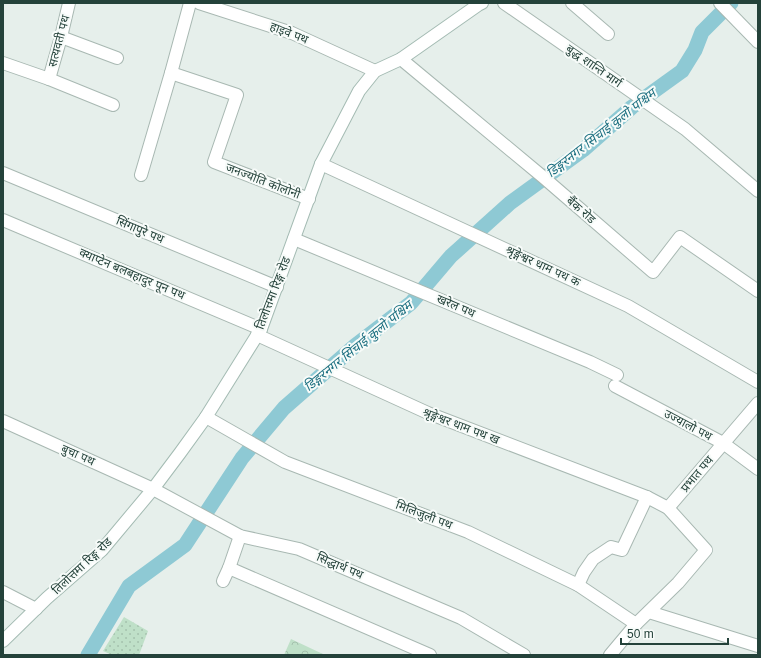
<svg xmlns="http://www.w3.org/2000/svg" width="761" height="658" viewBox="0 0 761 658" font-family="Helvetica,'Noto Sans Devanagari',sans-serif">
	<defs>
		<pattern id="grass-dots" width="8" height="8" patternUnits="userSpaceOnUse"><rect width="8" height="8" fill="#bfe0c8"/><path d="M2 2h.1M6 6h.1" fill="none" stroke="#a4c1ad" stroke-width="1.8" stroke-linecap="round"/></pattern>
		<pattern id="park-crowns" width="20" height="18" patternUnits="userSpaceOnUse"><rect width="20" height="18" fill="#bfe0c8"/><path d="M2 6a3 3 0 1 1 6 0M12 15a3 3 0 1 1 6 0" fill="none" stroke="#a4c1ad"/></pattern>
	</defs>
	<rect width="100%" height="100%" fill="#e6efeb"/>
	<polygon fill="url(#grass-dots)" points="124,617 148,631 139,655 112,655 103,651"/>
	<polygon fill="url(#park-crowns)" points="291,639 325,655 284,655"/>
	<g fill="none" stroke-linecap="round" stroke-linejoin="round">
		<polyline stroke="#8ec9d4" stroke-width="15" points="88,655 129,586 185,545 242,458 284,408 356,345 411,303 451,256 510,203 583,150 632,107 682,71 695,50 702,32 731,3"/>
		<defs>
			<g id="street">
				<polyline points="199,3 292,33 375,71"/>
				<polyline points="504,3 685,129 758,191"/>
				<polyline points="572,3 608,34"/>
				<polyline points="720,3 758,42"/>
				<polyline points="61,37 117,58"/>
				<polyline points="401,59 543,177 653,272 680,237 758,291"/>
				<polyline points="3,63 49,79 61,37 69,3"/>
				<polyline points="171,73 237,95 214,162 309,199"/>
				<polyline points="49,79 113,105"/>
				<polyline points="321,164 628,306 758,382"/>
				<polyline points="3,173 277,287"/>
				<polyline points="141,175 171,73 190,3"/>
				<polyline points="3,220 261,329"/>
				<polyline points="294,239 590,362 617,375"/>
				<polyline points="257,335 428,413 647,497 668,508 706,550 678,583 636,624 610,655"/>
				<polyline points="615,386 723,443 758,469"/>
				<polyline points="206,417 285,462 468,532 578,585 636,624"/>
				<polyline points="3,421 153,489 240,536 299,549 461,618 524,655"/>
				<polyline points="668,508 758,403"/>
				<polyline points="229,568 430,655"/>
				<polyline points="223,581 229,568 240,536"/>
				<polyline points="578,585 584,572 593,559 611,547 622,550 647,497"/>
				<polyline points="3,592 36,609"/>
				<polyline points="649,612 758,646"/>
			</g>
			<polyline id="secondary" points="3,641 47,598 102,550 153,489 180,453 206,417 261,329 321,164 359,91 375,71 401,59 478,5 482,3"/>
		</defs>
		<use href="#street" stroke="#a8b8b2" stroke-width="14"/>
		<use href="#secondary" stroke="#a4bbb3" stroke-width="14"/>
		<use href="#street" stroke="#fff" stroke-width="12"/>
		<use href="#secondary" stroke="#fff" stroke-width="12"/>
	</g>
	<g text-anchor="middle" dominant-baseline="central" stroke-width="4" stroke-linejoin="round" paint-order="stroke">
		<g font-size="12" fill="#24423a" stroke="#f7fbf9">
			<text transform="translate(289 33) rotate(21)">हाइवे पथ</text>
			<text transform="translate(59 41) rotate(-75)">सत्यवती पथ</text>
			<text transform="translate(594 66) rotate(35)">बुद्ध शान्ति मार्ग</text>
			<text transform="translate(263 181) rotate(21)">जनज्योति कोलोनी</text>
			<text transform="translate(581 210) rotate(41)">बैंक रोड</text>
			<text transform="translate(140 230) rotate(23)">सिंगापुरे पथ</text>
			<text transform="translate(543 266) rotate(25)">श्रृङ्गेश्वर धाम पथ क</text>
			<text transform="translate(132 274) rotate(23)">क्याप्टेन बलबहादुर पून पथ</text>
			<text transform="translate(273 293) rotate(-69)">तिलोत्तमा रिङ्ग रोड</text>
			<text transform="translate(456 306) rotate(23)">खरेल पथ</text>
			<text transform="translate(688 425) rotate(28)">उज्यालो पथ</text>
			<text transform="translate(461 426) rotate(21)">श्रृङ्गेश्वर धाम पथ ख</text>
			<text transform="translate(78 455) rotate(24)">बुचा पथ</text>
			<text transform="translate(697 474) rotate(-50)">प्रभात पथ</text>
			<text transform="translate(424 515) rotate(21)">मिलिजुली पथ</text>
			<text transform="translate(82 566) rotate(-43)">तिलोत्तमा रिङ्ग रोड</text>
			<text transform="translate(340 566) rotate(23)">सिद्धार्थ पथ</text>
		</g>
		<g font-size="13" font-style="italic" fill="#1c6f80" stroke="#f7fbf9">
			<text transform="translate(601 133) rotate(-38)">डिङ्गरनगर सिंचाई कुलो पश्चिम</text>
			<text transform="translate(358 346) rotate(-39)">डिङ्गरनगर सिंचाई कुलो पश्चिम</text>
		</g>
	</g>
	<rect width="761" height="658" fill="none" stroke="#24423a" stroke-width="8"/>
	<path d="M621 638v6h107v-6" fill="none" stroke="#24423a" stroke-width="2"/>
	<text x="627" y="638" font-size="12" fill="#24423a" stroke="#f7fbf9" stroke-width="3" paint-order="stroke">50 m</text>
</svg>
